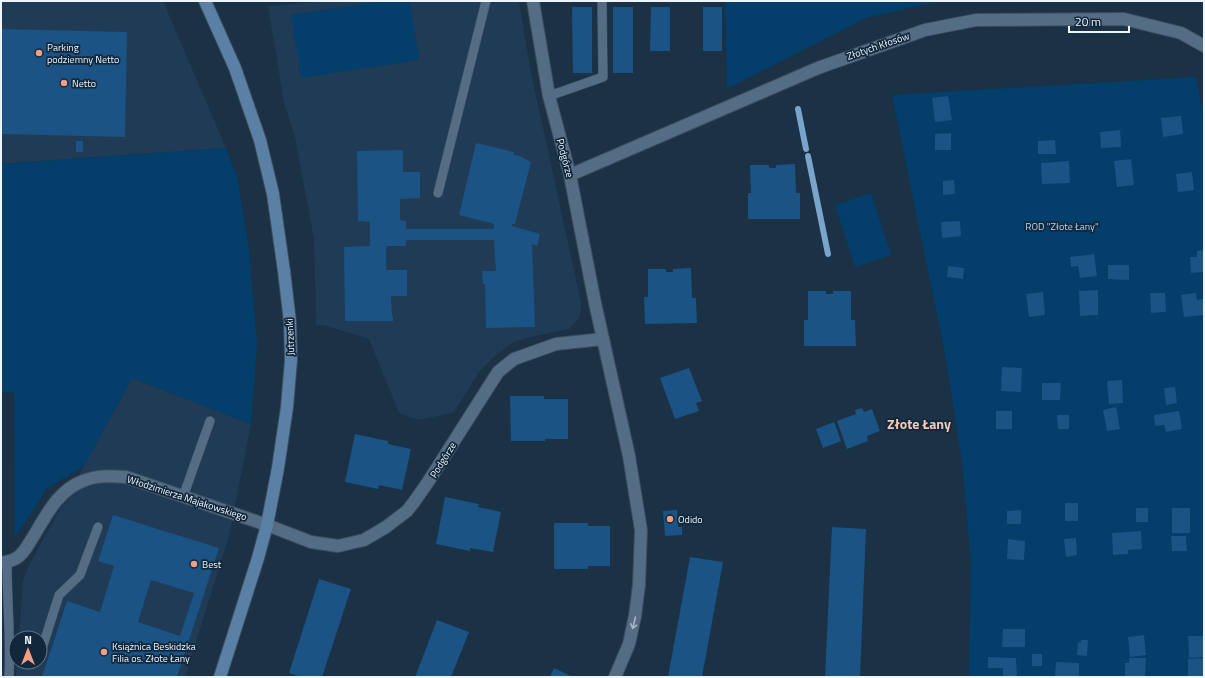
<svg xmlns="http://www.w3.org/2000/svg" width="1205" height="678" viewBox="0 0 1205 678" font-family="'Titillium Web',sans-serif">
	<rect width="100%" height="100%" fill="#1b3146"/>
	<g fill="#1f3b55">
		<polygon points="1,1 163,1 226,148 1,164"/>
		<polygon points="329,1 519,1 530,68 581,302 581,310 579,318 574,324 568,329 527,338 514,342 497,354 480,371 453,413 418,420 399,413 369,339 323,325 316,325 314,240 295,137 284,103 268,6"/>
		<polygon points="132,378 251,424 229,536 185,677 16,677 17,662 40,662 40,638 19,638 23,580 27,569"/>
	</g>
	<g fill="#043e6b">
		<polygon points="381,1 410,1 419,60 301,78 291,15"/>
		<polygon points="725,1 940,1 866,18 727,89"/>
		<polygon points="1196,77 1204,118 1204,677 969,677 971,563 962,461 945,354 892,95"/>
		<polygon points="226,148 238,180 249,250 257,343 251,424 132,378 84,466 46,489 36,506 15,537 14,393 1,392 1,164"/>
		<polygon points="871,193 891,255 855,267 835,205"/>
	</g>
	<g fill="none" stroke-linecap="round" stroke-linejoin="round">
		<g stroke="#7ba4cb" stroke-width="6">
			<polyline points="798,109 806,149"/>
			<polyline points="808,156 828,254"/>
		</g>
	</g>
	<g fill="#1a5384" fill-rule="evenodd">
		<polygon points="572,7 592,7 592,73 573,73"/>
		<rect x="613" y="7" width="20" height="66"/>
		<polygon points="651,7 670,7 670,51 650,51"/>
		<rect x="703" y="7" width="19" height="44"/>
		<polygon points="1,29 127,32 125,137 1,134"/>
		<polygon points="948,96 952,120 935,122 932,98"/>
		<polygon points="1181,116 1183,134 1163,137 1161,118"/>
		<polygon points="1120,130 1121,147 1101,148 1100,132"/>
		<polygon points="951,133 951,150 935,150 935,134"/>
		<polygon points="1055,140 1056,154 1038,154 1038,141"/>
		<rect x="76" y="141" width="7" height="11"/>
		<polygon points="476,143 514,152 514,155 520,156 531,162 515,224 512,224 512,226 540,234 537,246 532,244 535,327 486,328 485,284 483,284 482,271 496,271 494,240 406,240 406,246 386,246 386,270 407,270 407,296 391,296 392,316 393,317 393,321 345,321 344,247 370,246 370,222 358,221 357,151 403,150 403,172 420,172 420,198 400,199 400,220 406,221 406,229 494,229 494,224 459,215"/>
		<polygon points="1131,159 1134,185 1117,187 1114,161"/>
		<polygon points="1069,161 1070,183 1042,184 1041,163"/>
		<polygon points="795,164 796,193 800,193 800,219 748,219 748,193 751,193 750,165 769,165 769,168 776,168 776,165"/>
		<polygon points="1192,172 1194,190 1178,192 1176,174"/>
		<polygon points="954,180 955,194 943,195 943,181"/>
		<polygon points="960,221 961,236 942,238 941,222"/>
		<polygon points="1204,250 1204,272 1191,273 1190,257 1197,257 1197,251"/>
		<polygon points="1094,254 1097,276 1080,278 1078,266 1071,267 1070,257"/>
		<polygon points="1108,265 1129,265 1129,280 1108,279"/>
		<polygon points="948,266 964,268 963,279 947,277"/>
		<polygon points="691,268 692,298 696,298 697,323 645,324 644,297 648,297 648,269 666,269 666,272 673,272 673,269"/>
		<polygon points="1098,290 1098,315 1080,316 1079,291"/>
		<polygon points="808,291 826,291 826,294 833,294 833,291 851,291 851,320 855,320 856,346 804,346 804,320 808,320"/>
		<polygon points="1043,292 1045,315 1029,317 1026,294"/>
		<polygon points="1150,293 1165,293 1166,312 1151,313"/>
		<polygon points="1196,293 1197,300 1203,299 1204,315 1184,317 1181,295"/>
		<polygon points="1002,367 1022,368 1021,392 1001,391"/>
		<polygon points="689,368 702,401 696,403 699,411 675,419 660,378"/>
		<polygon points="1122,380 1123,403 1109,404 1107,381"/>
		<polygon points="1042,383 1061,383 1060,400 1042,400"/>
		<polygon points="1175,387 1177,403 1166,405 1164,388"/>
		<polygon points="510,396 544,396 544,399 568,399 568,439 545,439 545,441 511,441"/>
		<polygon points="1116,407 1120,429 1107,431 1103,410"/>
		<polygon points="862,408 864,412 872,409 880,431 867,436 868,441 847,449 837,421 856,414 855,410"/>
		<rect x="996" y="411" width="16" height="18"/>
		<polygon points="1179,411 1182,429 1166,432 1164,425 1155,426 1154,415"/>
		<polygon points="1057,415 1069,415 1069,429 1058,429"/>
		<polygon points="834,422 841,441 823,448 816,429"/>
		<polygon points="355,434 388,441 388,444 411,449 402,490 379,485 378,489 345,482"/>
		<polygon points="445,497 479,504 478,507 501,512 493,552 470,548 470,551 436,544"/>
		<rect x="1065" y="503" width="13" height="18"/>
		<rect x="1136" y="508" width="12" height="14"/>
		<rect x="1172" y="508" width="18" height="25"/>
		<polygon points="677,510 678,527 682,527 682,535 665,536 663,511"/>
		<polygon points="1021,510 1021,524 1007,524 1007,511"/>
		<path d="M 113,515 L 219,548 L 177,677 L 42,677 L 67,601 L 100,612 L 114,566 L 98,561 ZM 151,580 L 194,593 L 180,636 L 138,622 Z"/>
		<polygon points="554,523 588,523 588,526 610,526 610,566 588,566 588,569 554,569"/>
		<polygon points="832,527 866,529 860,677 825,677"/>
		<polygon points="1141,531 1142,549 1128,550 1128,554 1113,555 1112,533"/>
		<polygon points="1171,536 1186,536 1187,551 1172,551"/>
		<polygon points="1076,538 1077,555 1066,557 1064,539"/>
		<polygon points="1008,539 1025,541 1024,560 1007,559"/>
		<polygon points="690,557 723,562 702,677 668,677"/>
		<polygon points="319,579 351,589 322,677 301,677 289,673"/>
		<polygon points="437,620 469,632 451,677 415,677"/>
		<polygon points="1003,629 1025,629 1025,647 1002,647"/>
		<polygon points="1144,635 1146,655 1130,657 1128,637"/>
		<polygon points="1188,636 1204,636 1204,657 1189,658"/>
		<polygon points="1081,640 1088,640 1087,656 1077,655 1078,642 1081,643"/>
		<rect x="1032" y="654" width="10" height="12"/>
		<polygon points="988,657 1016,658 1017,676 1003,676 1003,668 988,668"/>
		<polygon points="1129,658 1146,658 1145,677 1125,677 1125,663 1129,663"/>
		<polygon points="1204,658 1204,677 1188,677 1188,659"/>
		<polygon points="1056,662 1079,663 1079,677 1055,677"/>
		<polygon points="554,668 573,677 550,677"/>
	</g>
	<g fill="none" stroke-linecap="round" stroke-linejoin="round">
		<defs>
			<g id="lane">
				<polyline points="549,96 603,77 602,2"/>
				<polyline points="438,193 486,1"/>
				<polyline points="183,497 210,421"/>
				<path d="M 7,562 C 7,600 11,639 9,677"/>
				<polyline points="40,655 59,595 80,575 98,527"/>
			</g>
			<g id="street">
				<polyline points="533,1 549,96 570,175 595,303 629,456 641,530 639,585 635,616 629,644 615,677"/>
				<polyline points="570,175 818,68 925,30 976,20 1124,19 1181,33 1204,46"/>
				<path d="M 1,563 C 7,562 13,561 18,557 C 24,553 29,543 33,537 C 46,516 58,490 83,481 C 97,475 112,476 126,477 L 267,525 L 311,542 L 338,546 L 364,540 L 386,527 L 407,511 L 414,502 L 428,482 L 498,372 L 514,359 L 556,344 L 603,339"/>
			</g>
			<polyline id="secondary" points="205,1 235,68 260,140 273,194 284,271 290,322 291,360 287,407 278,468 267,525 258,558 220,677"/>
		</defs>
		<use href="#lane" stroke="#3c4d5e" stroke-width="10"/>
		<use href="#street" stroke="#3c4d5e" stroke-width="14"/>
		<use href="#secondary" stroke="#3c4d5e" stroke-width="14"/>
		<use href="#lane" stroke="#546c84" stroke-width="9"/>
		<use href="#street" stroke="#546c84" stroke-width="12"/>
		<use href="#secondary" stroke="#5b80a5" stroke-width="12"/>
	</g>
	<defs><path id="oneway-shaft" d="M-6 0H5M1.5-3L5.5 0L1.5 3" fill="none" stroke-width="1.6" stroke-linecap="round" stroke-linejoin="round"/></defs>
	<use stroke="#a8b7c7" href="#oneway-shaft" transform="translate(634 623) rotate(104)"/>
	<g fill="#f39f84" stroke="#11273b" stroke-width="1.5">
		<circle cx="39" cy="53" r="4"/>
		<circle cx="64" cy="83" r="4"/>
		<circle cx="670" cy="519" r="4"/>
		<circle cx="194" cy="564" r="4"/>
		<circle cx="104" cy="652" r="4"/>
	</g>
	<g text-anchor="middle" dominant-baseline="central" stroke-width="3.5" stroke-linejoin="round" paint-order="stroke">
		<g font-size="10" fill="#edf5fe" stroke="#11273b">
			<text transform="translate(878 46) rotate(-19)">Złotych Kłosów</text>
			<text transform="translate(565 158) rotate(75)">Podgórze</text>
			<text transform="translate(290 337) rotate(-93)">Jutrzenki</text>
			<text transform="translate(443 460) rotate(-58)">Podgórze</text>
			<text transform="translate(187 498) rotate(18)">Włodzimierza Majakowskiego</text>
		</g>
		<g font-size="10" fill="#edf5fe" stroke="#11273b" text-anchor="start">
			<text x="47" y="47">Parking<tspan x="47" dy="12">podziemny Netto</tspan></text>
			<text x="72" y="83">Netto</text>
			<text x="678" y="519">Odido</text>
			<text x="202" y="564">Best</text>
			<text x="112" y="646">Książnica Beskidzka<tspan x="112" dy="12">Filia os. Złote Łany</tspan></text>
		</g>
		<g font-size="10" fill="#b5d3f0" stroke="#11273b">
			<text x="1062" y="226">ROD "Złote Łany"</text>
		</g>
		<g font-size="14" font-weight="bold" fill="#f8c7b7" stroke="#11273b">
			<text x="919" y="423">Złote Łany</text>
		</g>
	</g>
	<rect width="1205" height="678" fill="none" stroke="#edf5fe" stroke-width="4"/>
	<g transform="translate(28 650)"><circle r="19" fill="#11273b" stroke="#697989"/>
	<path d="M0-3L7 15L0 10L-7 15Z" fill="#f39f84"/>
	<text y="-6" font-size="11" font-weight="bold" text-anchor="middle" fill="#edf5fe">N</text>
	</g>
	<path d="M1069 26v6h60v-6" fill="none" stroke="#edf5fe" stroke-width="2"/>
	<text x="1075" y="26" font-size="12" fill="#edf5fe" stroke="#11273b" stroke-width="3" paint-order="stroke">20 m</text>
</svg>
